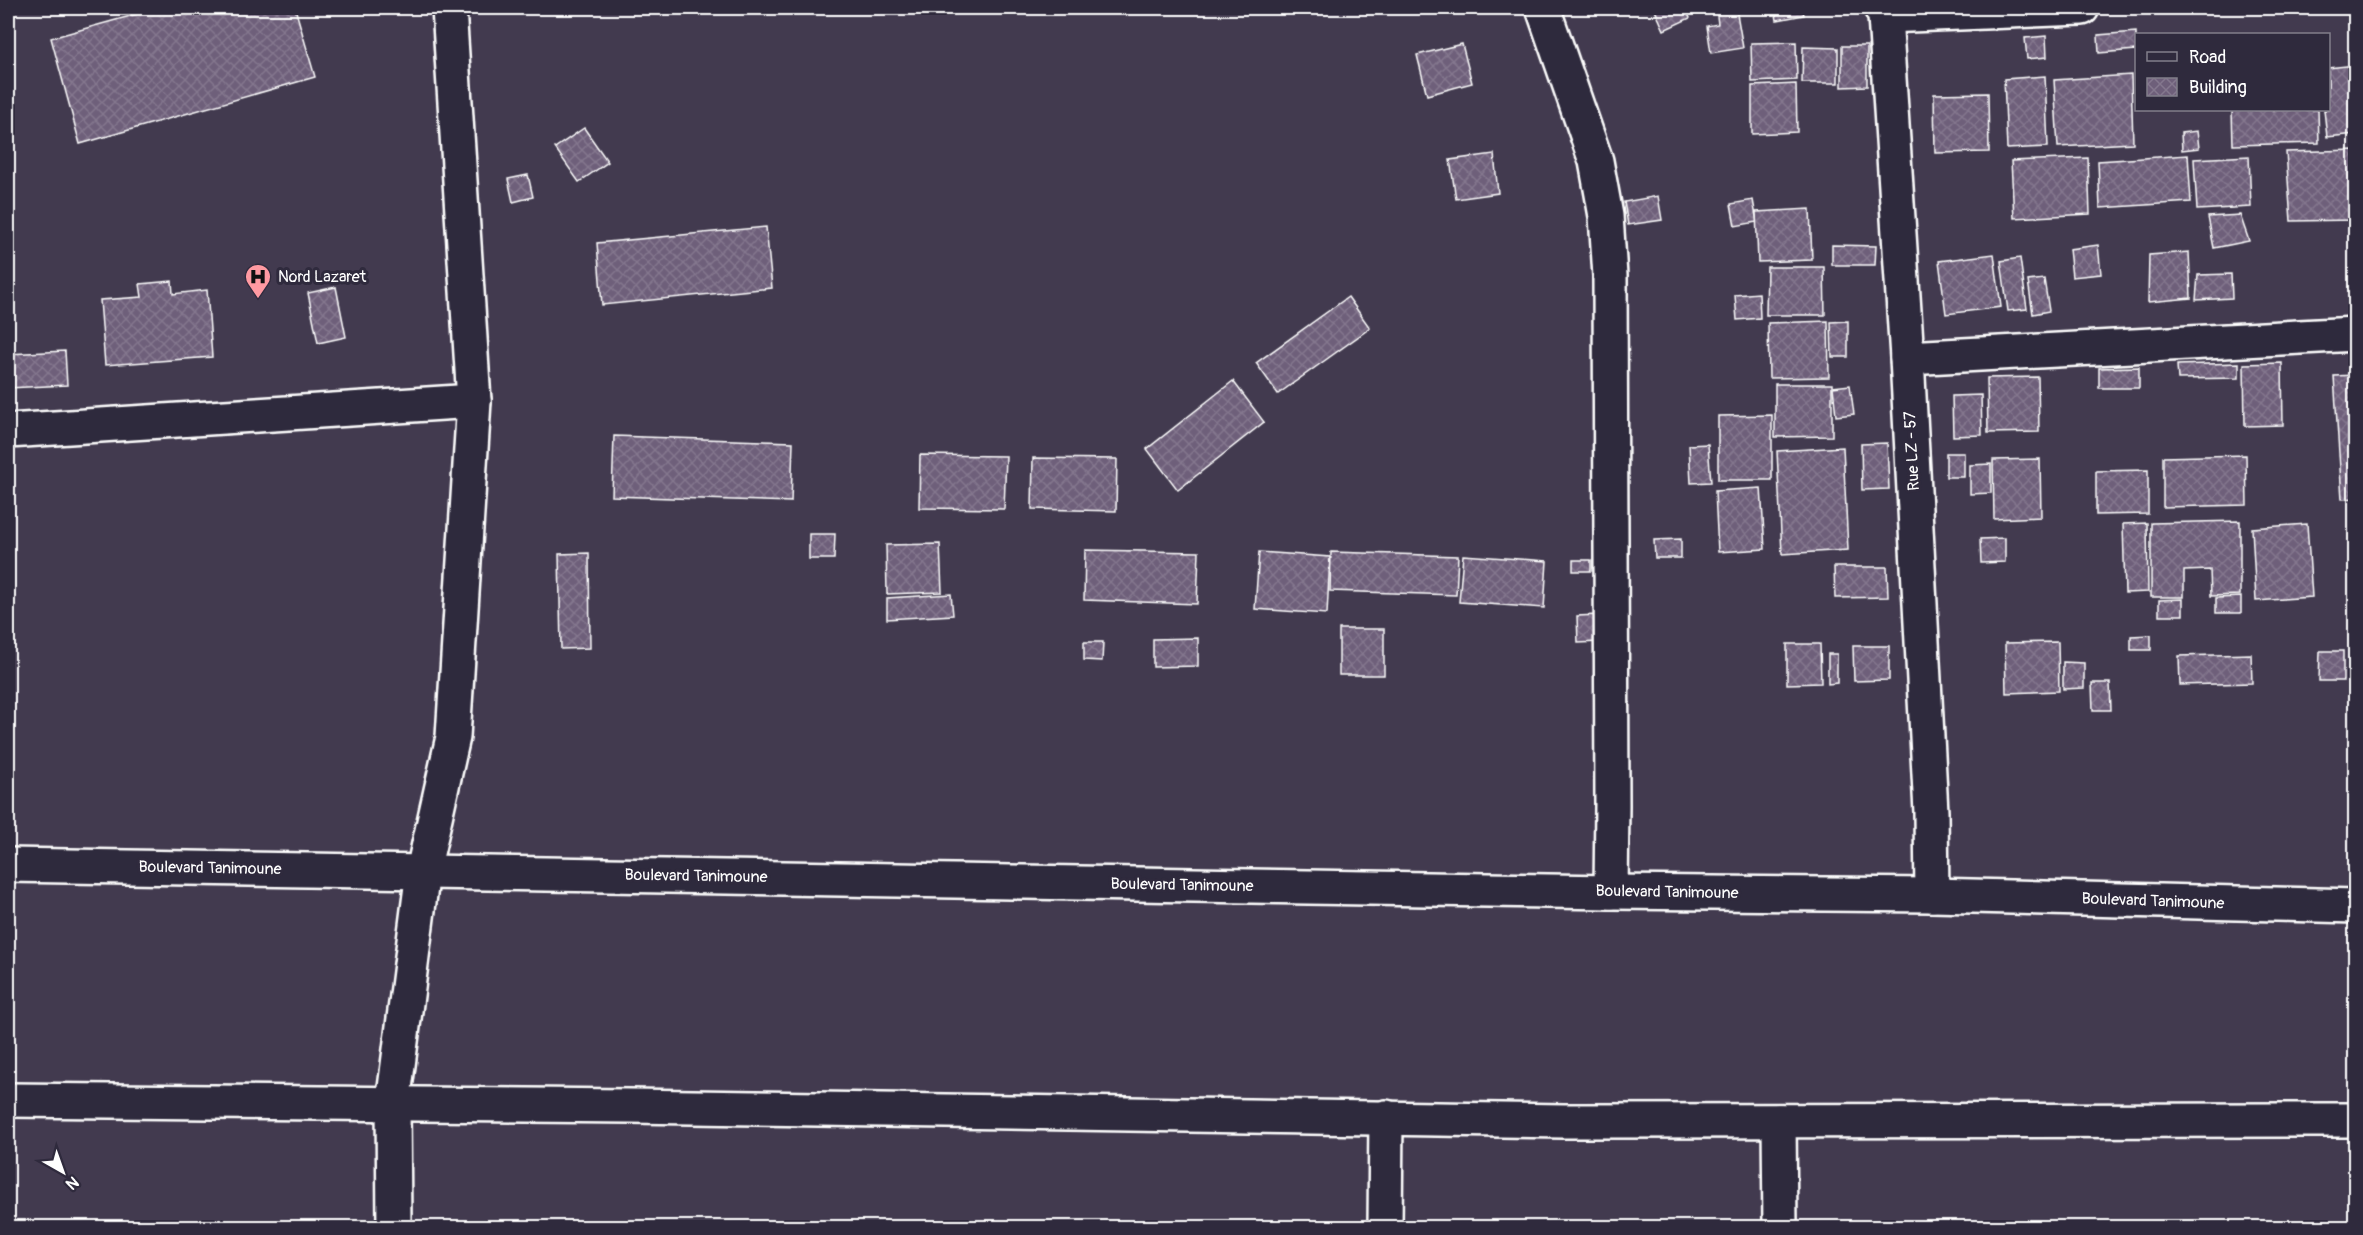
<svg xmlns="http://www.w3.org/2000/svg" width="2363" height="1235" viewBox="0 0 2363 1235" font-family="Pangolin,sans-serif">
	<defs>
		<pattern id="building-cross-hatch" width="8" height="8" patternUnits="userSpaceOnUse" patternTransform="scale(1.5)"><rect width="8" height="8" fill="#6e5f7a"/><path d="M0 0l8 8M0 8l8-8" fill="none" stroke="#84778e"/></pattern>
	</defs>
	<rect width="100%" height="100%" fill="#423a4f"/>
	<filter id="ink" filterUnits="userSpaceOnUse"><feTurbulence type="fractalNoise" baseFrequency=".0167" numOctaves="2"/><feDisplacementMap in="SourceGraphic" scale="12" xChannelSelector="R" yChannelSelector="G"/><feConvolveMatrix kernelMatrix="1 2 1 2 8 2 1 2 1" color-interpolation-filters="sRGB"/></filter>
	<g filter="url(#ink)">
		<g fill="url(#building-cross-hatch)" stroke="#fff" stroke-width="1.5">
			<polygon points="159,8 295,8 315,77 80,144 51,38"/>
			<polygon points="1654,8 1685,8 1690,18 1664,30"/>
			<polygon points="1716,8 1736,8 1743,48 1711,53 1707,26 1718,24"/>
			<polygon points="1775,8 1802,8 1804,15 1777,20"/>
			<polygon points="2136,32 2136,50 2099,53 2098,35"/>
			<polygon points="2046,36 2047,57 2027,59 2025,38"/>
			<polygon points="1796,42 1797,80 1752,82 1751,43"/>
			<polygon points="1462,44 1472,83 1427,95 1417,55"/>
			<polygon points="1842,46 1867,46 1867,86 1842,87"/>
			<polygon points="1803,47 1838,48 1838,83 1802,83"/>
			<polygon points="2356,65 2356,134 2327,137 2324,110 2328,110 2328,68"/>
			<polygon points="2131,75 2133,143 2058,147 2054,80"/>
			<polygon points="2045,76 2048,147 2007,149 2004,79"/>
			<polygon points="1796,84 1797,132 1752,134 1752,86"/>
			<polygon points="1988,93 1989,152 1935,153 1934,94"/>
			<polygon points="2232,110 2318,110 2319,143 2233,145"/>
			<polygon points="584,128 608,162 579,182 555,148"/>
			<polygon points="2197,131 2199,148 2182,150 2181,133"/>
			<polygon points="2356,150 2356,220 2291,221 2286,152"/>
			<polygon points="1494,154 1498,193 1456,199 1450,160"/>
			<polygon points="2188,155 2191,202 2100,208 2098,161"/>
			<polygon points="2249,156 2251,207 2197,210 2194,159"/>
			<polygon points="2088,158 2090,214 2014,218 2011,161"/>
			<polygon points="528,175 533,197 513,202 508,179"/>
			<polygon points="1658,196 1662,220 1628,225 1624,202"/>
			<polygon points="1753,200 1757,222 1735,226 1731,204"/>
			<polygon points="1810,209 1812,260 1758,262 1756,212"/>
			<polygon points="2240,215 2249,241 2214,248 2208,217"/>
			<polygon points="766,227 772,288 602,305 597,243"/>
			<polygon points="1832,245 1876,246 1875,265 1832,265"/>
			<polygon points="2098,245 2101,274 2072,277 2069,249"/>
			<polygon points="2189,252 2191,298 2148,302 2149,255"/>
			<polygon points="1994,254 2001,307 1946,314 1939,261"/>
			<polygon points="2020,258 2027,309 2008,311 2001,261"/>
			<polygon points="1767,267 1824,267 1825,315 1766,315"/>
			<polygon points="2231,274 2232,298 2196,300 2198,275"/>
			<polygon points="2044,279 2049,311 2033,314 2028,281"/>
			<polygon points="172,281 173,294 207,290 212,357 105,365 100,300 142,297 140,284"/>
			<polygon points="336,287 346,337 318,343 308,293"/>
			<polygon points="1759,293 1760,318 1737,320 1735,295"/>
			<polygon points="1348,297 1370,328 1278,394 1256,363"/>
			<polygon points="1828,321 1829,377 1769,378 1768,323"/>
			<polygon points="1848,321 1848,357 1832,357 1831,322"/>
			<polygon points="65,351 67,385 8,388 8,354"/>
			<polygon points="2239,363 2239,378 2178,379 2177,365"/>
			<polygon points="2282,363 2283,425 2245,426 2244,364"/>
			<polygon points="2139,367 2139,388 2099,388 2099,368"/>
			<polygon points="2356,375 2356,498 2342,499 2334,376"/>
			<polygon points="2038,377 2039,432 1988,433 1987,378"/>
			<polygon points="1233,381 1264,422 1178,490 1147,449"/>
			<polygon points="1775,384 1832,384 1832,436 1775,437"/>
			<polygon points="1850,385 1854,414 1836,416 1833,387"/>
			<polygon points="1981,395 1982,435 1953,436 1952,396"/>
			<polygon points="1772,415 1772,480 1718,480 1718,416"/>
			<polygon points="614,436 793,442 791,502 612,496"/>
			<polygon points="1887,443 1889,489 1862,490 1861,444"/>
			<polygon points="1708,444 1711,482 1691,483 1689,445"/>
			<polygon points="1843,447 1848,550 1782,554 1777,451"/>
			<rect x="1946" y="453" width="18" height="24"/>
			<polygon points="920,455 1006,456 1004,509 919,508"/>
			<polygon points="2246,455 2247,505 2163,507 2163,457"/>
			<polygon points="1033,458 1117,459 1116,511 1032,509"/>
			<polygon points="2040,459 2041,517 1994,519 1993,460"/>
			<polygon points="1991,464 1991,493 1970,494 1970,465"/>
			<polygon points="2148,470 2148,514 2096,515 2096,471"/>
			<polygon points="1761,488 1765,549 1718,552 1715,491"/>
			<polygon points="2240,521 2240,595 2211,596 2210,570 2184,571 2184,597 2151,597 2151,523"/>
			<polygon points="2147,523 2148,592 2125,593 2123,524"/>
			<polygon points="2307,524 2312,597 2256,601 2252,528"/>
			<polygon points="809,534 835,534 834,559 809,559"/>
			<polygon points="2005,538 2005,562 1981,563 1980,539"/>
			<polygon points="1681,539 1681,558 1655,558 1654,540"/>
			<polygon points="940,544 942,592 887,594 886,545"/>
			<polygon points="1085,550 1199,552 1197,604 1084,600"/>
			<polygon points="1259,552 1330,557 1327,614 1255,609"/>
			<polygon points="1331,552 1458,556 1456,595 1330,591"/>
			<polygon points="589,553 590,648 561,649 559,554"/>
			<polygon points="1463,555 1547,561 1544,608 1459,602"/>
			<rect x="1573" y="560" width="18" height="11"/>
			<polygon points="1834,567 1887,567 1888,597 1835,598"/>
			<polygon points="951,594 953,615 887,619 887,598"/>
			<polygon points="2241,597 2241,613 2216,613 2216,598"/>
			<polygon points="2183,599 2183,615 2159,615 2159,600"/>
			<polygon points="1598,615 1599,642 1578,643 1577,616"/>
			<rect x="1339" y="629" width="45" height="46"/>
			<polygon points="2151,635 2151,650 2131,650 2131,636"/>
			<polygon points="1198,638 1198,666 1153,667 1153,639"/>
			<polygon points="1084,642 1103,642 1102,661 1084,660"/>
			<polygon points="2058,642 2059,691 2006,693 2005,643"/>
			<polygon points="1787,644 1820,644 1821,683 1787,684"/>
			<polygon points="1853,646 1889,646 1889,680 1854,681"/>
			<polygon points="2320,651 2343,651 2343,681 2319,681"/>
			<polygon points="1828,654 1837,654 1837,683 1828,684"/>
			<polygon points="2251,654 2252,683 2180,685 2179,656"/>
			<polygon points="2063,662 2084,663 2084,688 2063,689"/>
			<polygon points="2092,683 2110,683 2111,710 2093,710"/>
		</g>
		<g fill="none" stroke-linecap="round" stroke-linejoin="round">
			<defs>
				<g id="street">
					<polyline points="1543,8 1596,161 1606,216 1610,276 1612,805 1611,892"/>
					<polyline points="1881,8 1885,16 1907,358 1931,812 1932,895"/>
					<polyline points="1885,16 2082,8"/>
					<polyline points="1907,358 2356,334"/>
					<polyline points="8,431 474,401"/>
					<polyline points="1779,1121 1780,1228"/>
					<polyline points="394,1228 393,1104 423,871 453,737 474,401 449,8"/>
					<polyline points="1385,1228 1386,1117"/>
				</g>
				<g id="primary">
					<polyline points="8,865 1611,892 1932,895 2356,906"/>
					<polyline points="8,1100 630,1106 1564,1121 2356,1120"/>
				</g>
			</defs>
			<use href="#street" stroke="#fff" stroke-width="38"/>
			<use href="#primary" stroke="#fff" stroke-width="38"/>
			<use href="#street" stroke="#2f2a3d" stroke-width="33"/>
			<use href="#primary" stroke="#2f2a3d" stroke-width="33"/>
		</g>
	</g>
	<defs>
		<symbol id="hospital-pin" viewBox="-11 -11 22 30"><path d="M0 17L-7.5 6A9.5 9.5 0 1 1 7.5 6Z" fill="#ff9aa2" stroke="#2f2a3d"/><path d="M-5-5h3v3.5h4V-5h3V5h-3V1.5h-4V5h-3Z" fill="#111"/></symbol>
	</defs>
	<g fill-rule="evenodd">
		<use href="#hospital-pin" x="243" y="262" width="30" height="40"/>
	</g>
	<g text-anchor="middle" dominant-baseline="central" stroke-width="6" stroke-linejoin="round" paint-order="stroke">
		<g font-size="16" fill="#fff" stroke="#2f2a3d" text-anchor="start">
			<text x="278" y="277">Nord Lazaret</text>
		</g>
		<g font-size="16" fill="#fff" stroke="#2f2a3d">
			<text transform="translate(1912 451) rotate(-93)">Rue LZ - 57</text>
			<text transform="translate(210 868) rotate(1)">Boulevard Tanimoune</text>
			<text transform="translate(696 876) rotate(1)">Boulevard Tanimoune</text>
			<text transform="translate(1182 885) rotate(1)">Boulevard Tanimoune</text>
			<text transform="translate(1667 892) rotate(1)">Boulevard Tanimoune</text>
			<text transform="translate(2153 901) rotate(2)">Boulevard Tanimoune</text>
		</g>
	</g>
	<rect width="2363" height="1235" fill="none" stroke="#2f2a3d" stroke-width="30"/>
	<rect x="15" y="15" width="2333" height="1205" fill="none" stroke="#fff" stroke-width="2" filter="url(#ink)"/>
	<rect x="2135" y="33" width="195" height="78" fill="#2f2a3d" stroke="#827f8b" stroke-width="1.5"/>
	<rect x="2147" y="52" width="30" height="9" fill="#2f2a3d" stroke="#827f8b" stroke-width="1.5"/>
	<text x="2189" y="63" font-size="18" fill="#ffffff">Road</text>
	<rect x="2147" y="78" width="30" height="18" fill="url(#building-cross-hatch)" stroke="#827f8b" stroke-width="1.5"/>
	<text x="2189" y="93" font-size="18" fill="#ffffff">Building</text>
	<g transform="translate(63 1172) rotate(140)" stroke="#2f2a3d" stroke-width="4.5" paint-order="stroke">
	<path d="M0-4.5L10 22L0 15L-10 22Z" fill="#ffffff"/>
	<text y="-9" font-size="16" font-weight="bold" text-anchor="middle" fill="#ffffff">N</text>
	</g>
</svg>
